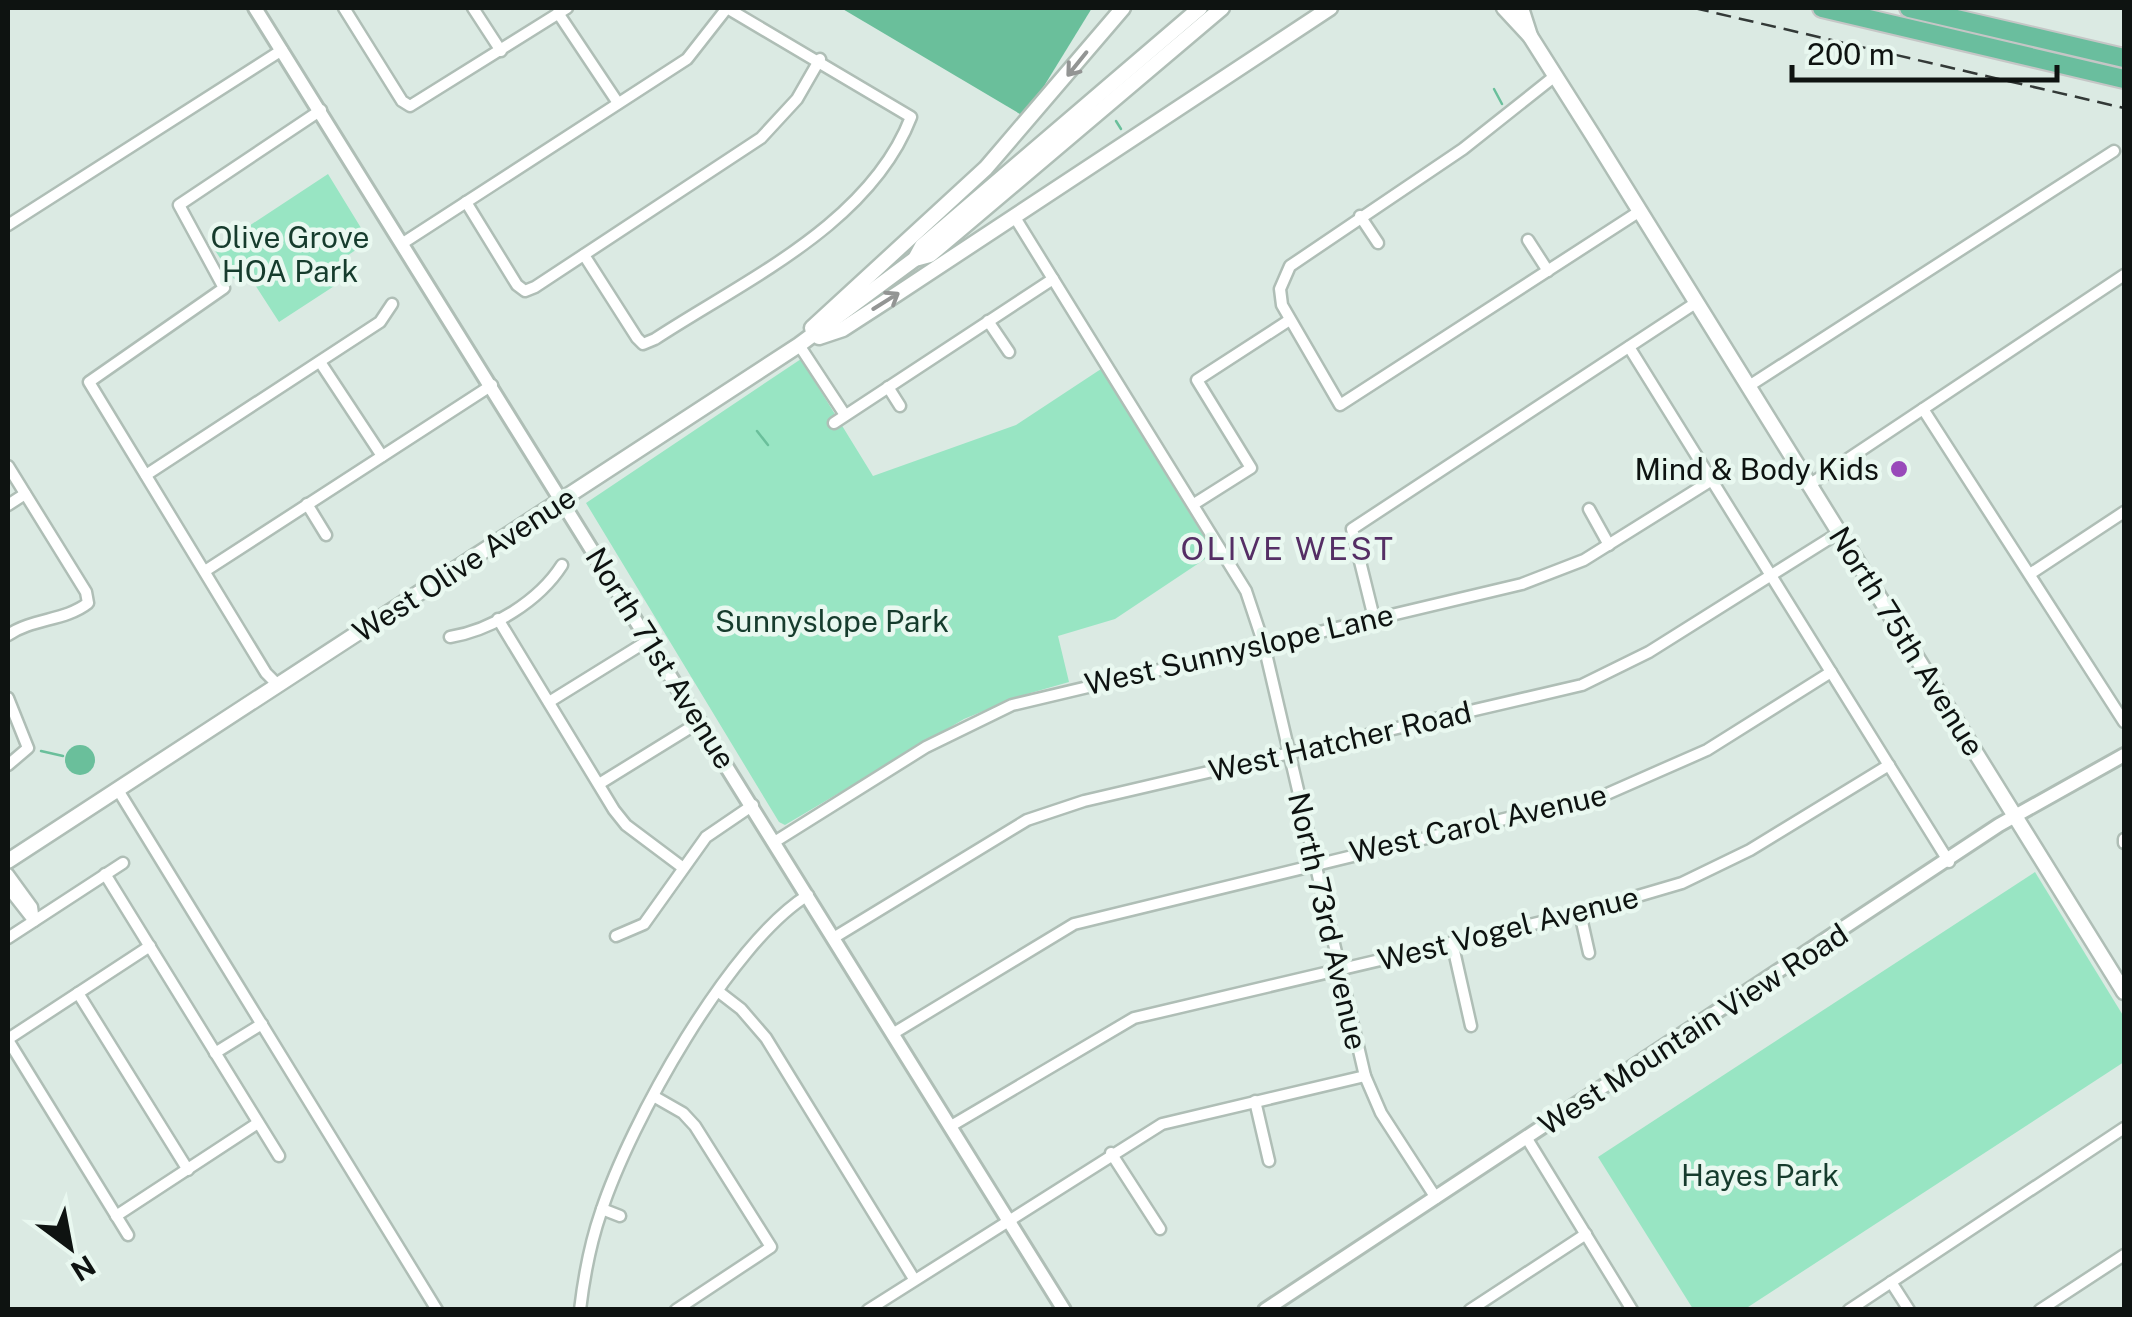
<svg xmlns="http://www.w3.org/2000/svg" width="2132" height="1317" viewBox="0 0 2132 1317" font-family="'Public Sans',sans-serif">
	<rect width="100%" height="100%" fill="#dbeae3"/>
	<g fill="#98e5c3">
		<polygon points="328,174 369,241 338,262 345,279 279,322 250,277 234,279 214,249"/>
		<polygon points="801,359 873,476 1016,425 1101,369 1214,553 1115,619 1058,636 1069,682 1020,696 964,719 785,825 779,822 586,503"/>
		<polygon points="2035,872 2124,1017 2124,1062 1745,1309 1693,1309 1598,1157"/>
	</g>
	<g fill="#6abf9b">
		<polygon points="841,8 1092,8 1025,117"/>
		<circle cx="80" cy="760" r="15"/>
	</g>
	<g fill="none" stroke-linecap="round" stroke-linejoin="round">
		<g stroke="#6abf9b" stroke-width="2.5">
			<polyline points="1494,89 1502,104"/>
			<polyline points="1116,121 1121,129"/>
			<polyline points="757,431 768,445"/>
			<polyline points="41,751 63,756"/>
		</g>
		<defs>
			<g id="minor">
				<polyline points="344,8 402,101 410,106 567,8"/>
				<polyline points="473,8 501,51"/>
				<polyline points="558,13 618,103"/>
				<polyline points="1555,76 1463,149 1290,266 1280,289 1282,305 1340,405 1640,211"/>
				<polyline points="466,202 517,285 525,291 535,287 761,138 797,99 820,59"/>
				<polyline points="1014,216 1246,591 1264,645 1365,1076 1381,1113 1436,1198"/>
				<polyline points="1360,216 1378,243"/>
				<polyline points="8,225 282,50"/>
				<polyline points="1528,240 1548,271"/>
				<path d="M 403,243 L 687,59 L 727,8 L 911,117 C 870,224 745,280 655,339 L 643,344 L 637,338 L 584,255"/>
				<polyline points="988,321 1009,352"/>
				<polyline points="799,345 845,415"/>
				<polyline points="1629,347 1949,862"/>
				<polyline points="320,362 382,456"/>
				<polyline points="1749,386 2114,151"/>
				<polyline points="888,387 900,406"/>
				<polyline points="1923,409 2124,722"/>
				<polyline points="834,423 1053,279"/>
				<path d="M 8,466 L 86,592 L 88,603 C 65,621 33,618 8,635"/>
				<polyline points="146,475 380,322 392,304"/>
				<polyline points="1809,485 2124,275"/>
				<polyline points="307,504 326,535"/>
				<polyline points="1194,504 1251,468 1197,380 1288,321"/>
				<polyline points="8,505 25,494"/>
				<polyline points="1589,509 1609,545"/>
				<polyline points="205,571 492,385"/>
				<polyline points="2030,574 2124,512"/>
				<polyline points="1374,618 1352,529 1697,302"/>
				<polyline points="498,619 614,810 626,825 682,867"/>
				<path d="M 450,637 C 492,630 539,601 562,565"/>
				<polyline points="278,685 266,673 89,382 224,288 179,205 321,110"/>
				<polyline points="8,698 28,748 8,765"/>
				<polyline points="549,702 649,640"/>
				<polyline points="599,784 701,721"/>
				<polyline points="118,790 437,1310"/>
				<polyline points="2124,839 2124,843"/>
				<polyline points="776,841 926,747 1012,705 1522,584 1584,560 1712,480"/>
				<polyline points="8,874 32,907 34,921"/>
				<polyline points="105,874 279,1156"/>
				<polyline points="8,888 33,920"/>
				<polyline points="1580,913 1589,953"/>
				<polyline points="616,936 644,924 706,837 753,805"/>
				<polyline points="835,937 1027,820 1084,801 1582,685 1649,652 1840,532"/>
				<polyline points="8,938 123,863"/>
				<polyline points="1452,942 1471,1026"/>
				<polyline points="719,992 741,1009 766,1038 914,1279"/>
				<polyline points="78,993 188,1170"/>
				<polyline points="894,1033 1074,924 1607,794 1707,750 1831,672"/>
				<polyline points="8,1039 150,946"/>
				<polyline points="8,1040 128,1235"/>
				<polyline points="215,1053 262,1024"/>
				<polyline points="655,1097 683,1113 695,1126 771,1247 676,1310"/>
				<polyline points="1255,1101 1269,1161"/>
				<polyline points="951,1126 1134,1018 1580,913 1682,883 1750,850 1889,765"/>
				<polyline points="1526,1137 1632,1310"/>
				<polyline points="1111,1153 1160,1229"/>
				<polyline points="602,1209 620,1216"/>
				<polyline points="116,1216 258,1123"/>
				<polyline points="1891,1282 1909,1310"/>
				<path d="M 580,1310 C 584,1276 590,1244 601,1212 C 630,1123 729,944 808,895"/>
				<polyline points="868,1310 1162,1124 1365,1076"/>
				<polyline points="1470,1310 1586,1234"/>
				<polyline points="1849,1310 2124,1128"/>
				<polyline points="2040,1310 2124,1255"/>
			</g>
			<g id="tertiary">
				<polyline points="255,8 1064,1310"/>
				<polyline points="1265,1310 1999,825 2124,755"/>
			</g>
			<g id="secondary">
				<polyline points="1504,8 1530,36 1592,134 2124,992"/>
				<polyline points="1521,8 1530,36"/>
				<polyline points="915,259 922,246 1200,8"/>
				<polyline points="812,328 986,168 1123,8"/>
				<polyline points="819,337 843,329 897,294 1330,8"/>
				<polyline points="8,861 799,345 915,259 930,255 1222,8"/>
			</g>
			<g id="trunk">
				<polyline points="1822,8 2124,79"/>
				<polyline points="1909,8 2124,58"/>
			</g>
		</defs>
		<use href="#minor" stroke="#afbeb6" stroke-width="15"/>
		<use href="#tertiary" stroke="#afbeb6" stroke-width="18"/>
		<use href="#secondary" stroke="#afbeb6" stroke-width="19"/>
		<use href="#trunk" stroke="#c5c6c6" stroke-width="22"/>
		<use href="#minor" stroke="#fff" stroke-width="10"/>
		<use href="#tertiary" stroke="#fff" stroke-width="12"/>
		<use href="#secondary" stroke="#fff" stroke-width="14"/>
		<use href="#trunk" stroke="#6abe9e" stroke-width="18"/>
		<polyline stroke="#333937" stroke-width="2.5" stroke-dasharray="15 8" stroke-linecap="butt" points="1694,8 2124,108"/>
	</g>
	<defs><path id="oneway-shaft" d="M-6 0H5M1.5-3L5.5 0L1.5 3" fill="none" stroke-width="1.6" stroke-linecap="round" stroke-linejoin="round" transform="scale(2.5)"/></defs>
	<g stroke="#939594">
		<use href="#oneway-shaft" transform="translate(1077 64) rotate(129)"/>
		<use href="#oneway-shaft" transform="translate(886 301) rotate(-32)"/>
	</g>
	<circle fill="#994aba" stroke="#e9f8f0" stroke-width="4" cx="1899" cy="469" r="10"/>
	<g text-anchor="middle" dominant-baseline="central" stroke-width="9" stroke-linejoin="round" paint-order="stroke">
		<g font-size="30" fill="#163c2d" stroke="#e9f8f0">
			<text x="290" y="237">Olive Grove<tspan x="290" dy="34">HOA Park</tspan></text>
			<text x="832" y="621">Sunnyslope Park</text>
			<text x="1760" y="1175">Hayes Park</text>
		</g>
		<g font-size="30" fill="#0e1311" stroke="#e9f8f0" text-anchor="end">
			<text x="1879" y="469">Mind &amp; Body Kids</text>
		</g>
		<g font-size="30" fill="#0e1311" stroke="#e9f8f0">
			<text transform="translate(464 564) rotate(-33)">West Olive Avenue</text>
			<text transform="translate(1907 641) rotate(58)">North 75th Avenue</text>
			<text transform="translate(1239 649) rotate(-13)">West Sunnyslope Lane</text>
			<text transform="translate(661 658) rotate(58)">North 71st Avenue</text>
			<text transform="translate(1340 741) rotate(-13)">West Hatcher Road</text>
			<text transform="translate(1478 823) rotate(-13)">West Carol Avenue</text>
			<text transform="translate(1328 921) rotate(77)">North 73rd Avenue</text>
			<text transform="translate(1508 928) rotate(-14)">West Vogel Avenue</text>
			<text transform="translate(1693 1029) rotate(-33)">West Mountain View Road</text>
		</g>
		<g font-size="32" letter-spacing="2.5" fill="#552e65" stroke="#e9f8f0">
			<text x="1288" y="548">OLIVE WEST</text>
		</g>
	</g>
	<rect width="2132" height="1317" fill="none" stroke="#0e1311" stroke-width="20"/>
	<g transform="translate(70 1247) rotate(148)" stroke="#e9f8f0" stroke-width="8" paint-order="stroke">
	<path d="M0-8L18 38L0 25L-18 38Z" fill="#0e1311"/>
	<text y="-15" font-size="28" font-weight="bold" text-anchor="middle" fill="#0e1311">N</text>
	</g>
	<path d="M1792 65v15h265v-15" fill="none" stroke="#0e1311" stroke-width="5"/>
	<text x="1807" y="65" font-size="30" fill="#0e1311" stroke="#e9f8f0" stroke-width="8" paint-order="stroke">200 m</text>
</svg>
